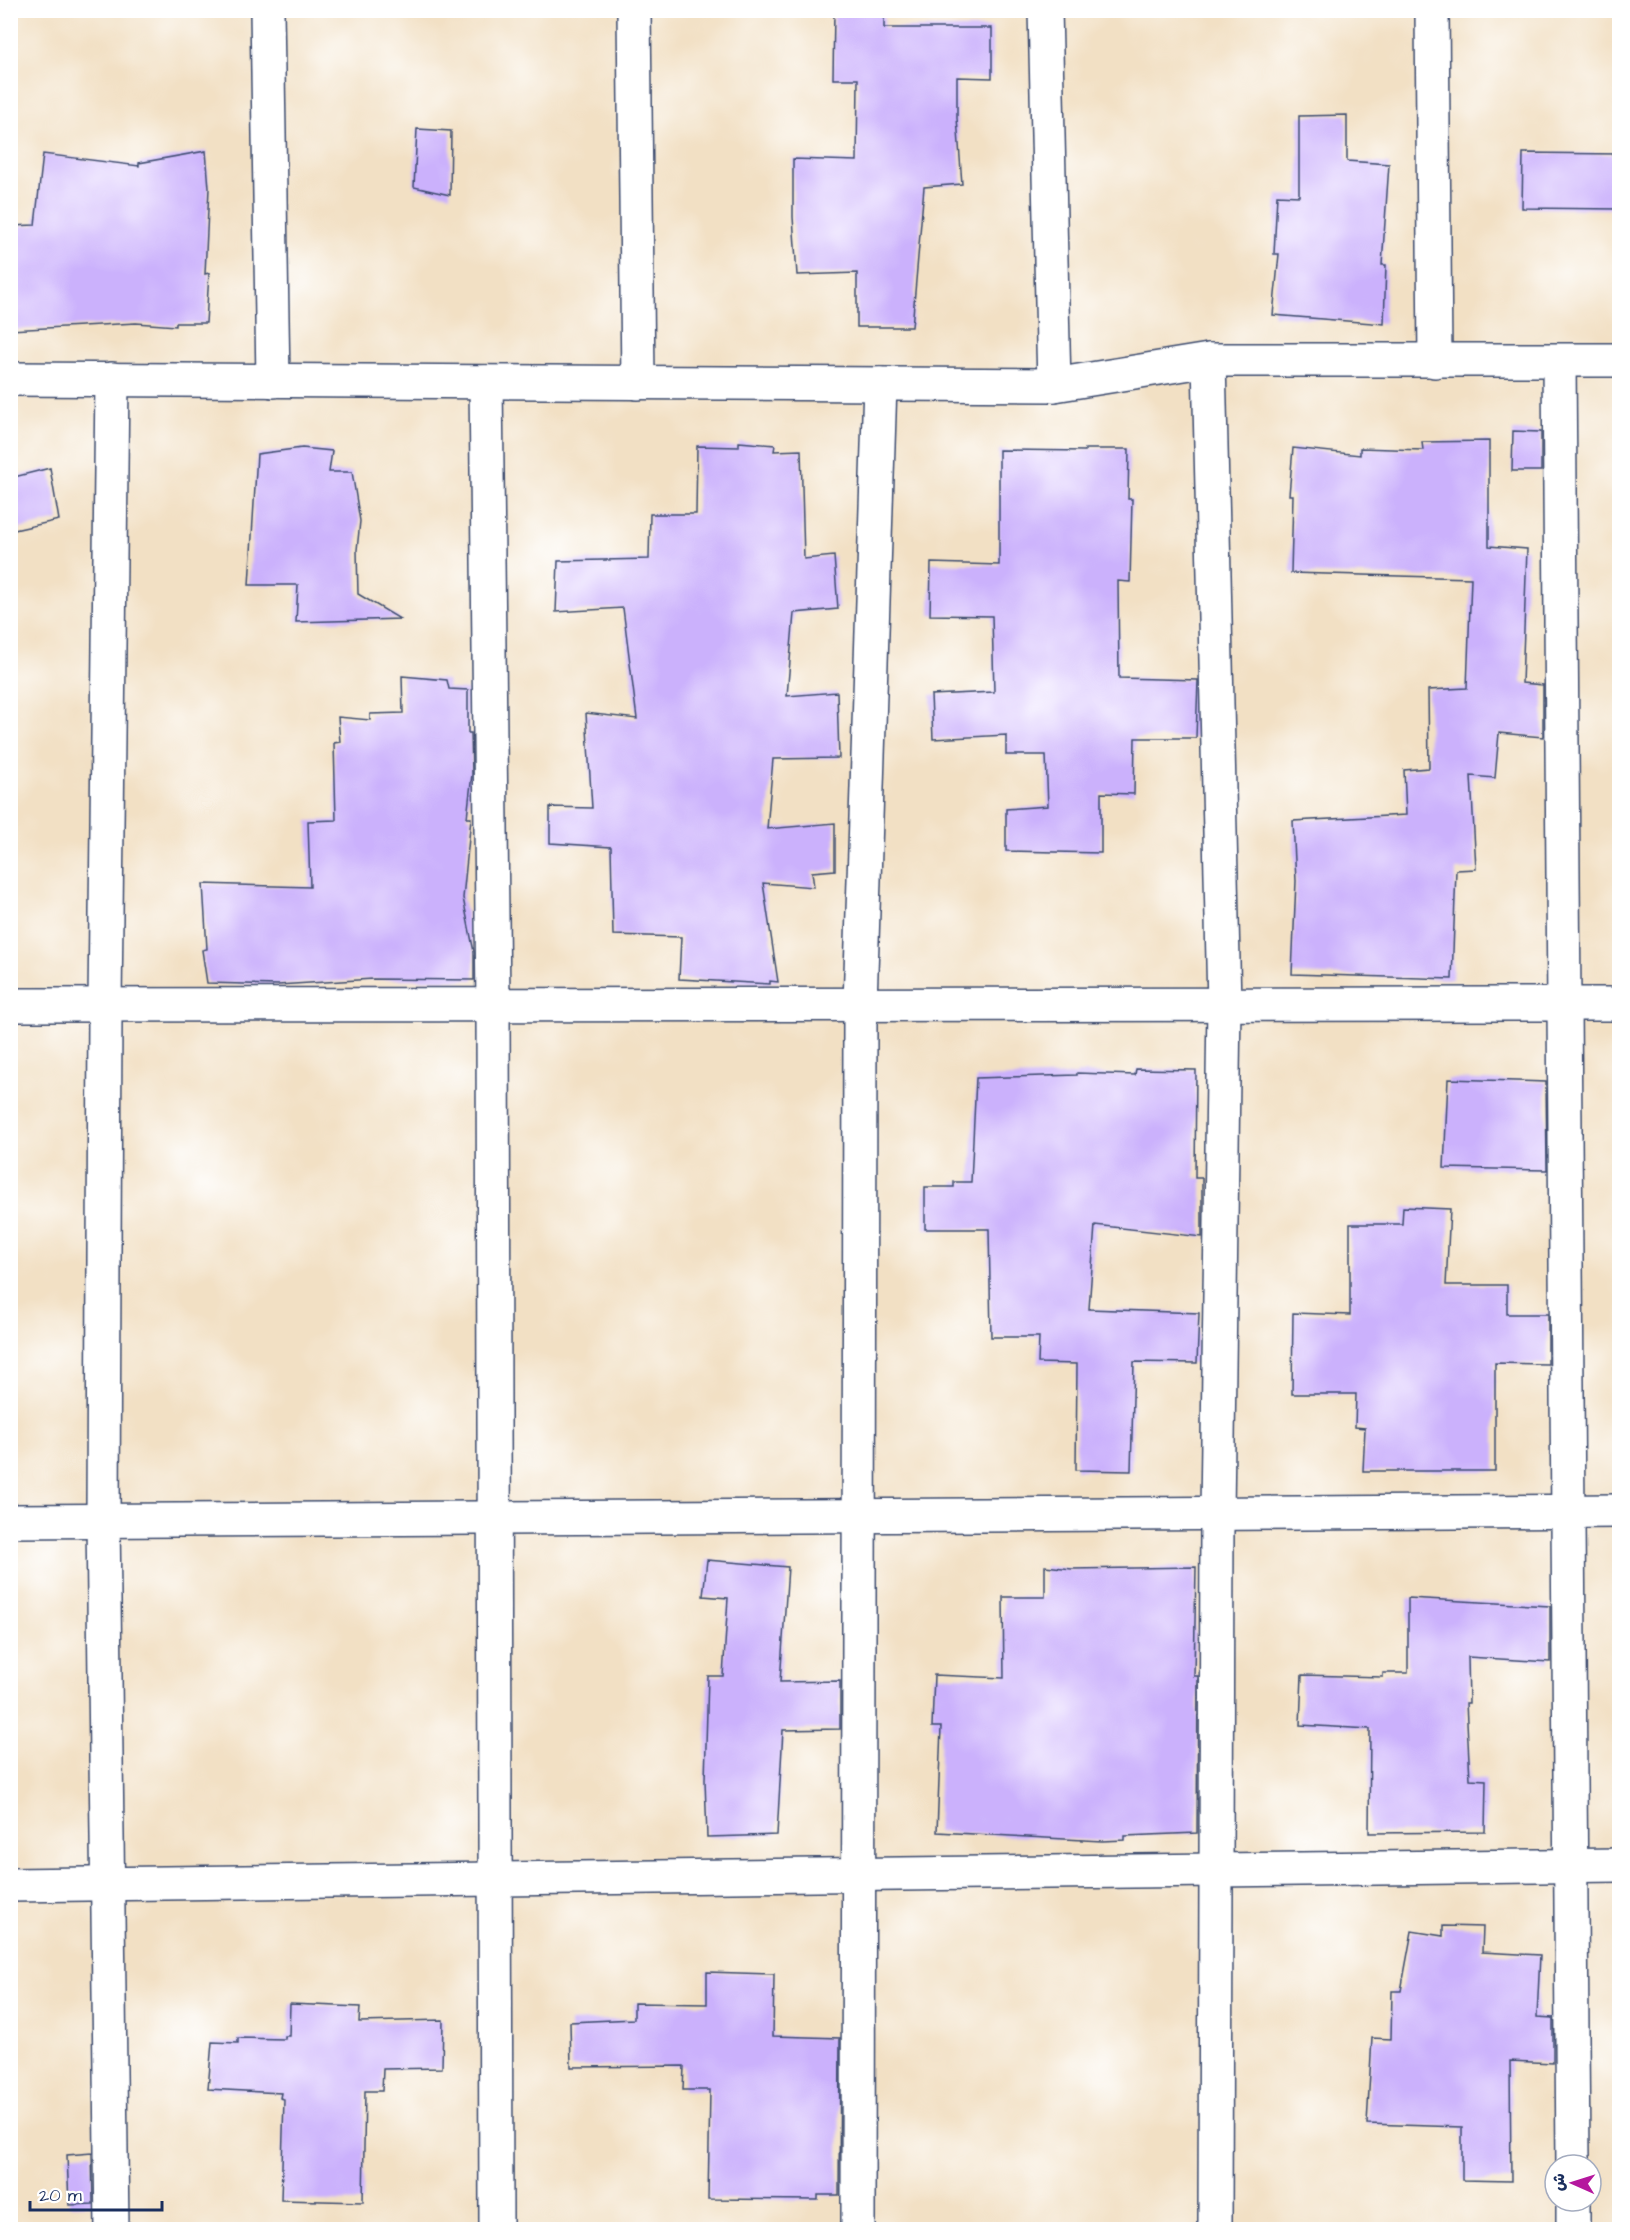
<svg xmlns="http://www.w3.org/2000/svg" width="1630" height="2240" viewBox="0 0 1630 2240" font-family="'Architects Daughter','Playpen Sans Arabic',sans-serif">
	<rect width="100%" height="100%" fill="#fff"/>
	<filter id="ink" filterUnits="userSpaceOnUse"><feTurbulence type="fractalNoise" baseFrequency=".0167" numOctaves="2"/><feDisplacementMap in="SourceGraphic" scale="12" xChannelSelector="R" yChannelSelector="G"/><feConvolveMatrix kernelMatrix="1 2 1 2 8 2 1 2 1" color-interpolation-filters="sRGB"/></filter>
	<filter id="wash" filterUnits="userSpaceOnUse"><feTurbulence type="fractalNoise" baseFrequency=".008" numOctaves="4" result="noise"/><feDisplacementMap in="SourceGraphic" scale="24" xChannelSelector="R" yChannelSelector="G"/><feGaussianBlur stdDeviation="1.35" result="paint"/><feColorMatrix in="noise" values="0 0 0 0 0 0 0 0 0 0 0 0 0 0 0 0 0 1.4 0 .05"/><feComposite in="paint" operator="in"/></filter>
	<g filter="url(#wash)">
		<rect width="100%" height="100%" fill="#f2e0c4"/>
		<g id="blocks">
			<g fill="#cbb1fc">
				<polygon points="834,10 884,10 884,28 992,28 992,78 957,77 957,118 962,184 924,187 912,327 857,327 857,273 797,275 793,217 793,159 857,161 858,79 833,79"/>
				<polygon points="1347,115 1347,161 1389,164 1382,265 1386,265 1384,324 1273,315 1279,254 1274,254 1277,195 1299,196 1299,116"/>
				<polygon points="417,129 451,131 450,195 414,187"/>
				<polygon points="206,151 209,188 205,274 209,273 206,323 176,323 176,326 136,323 10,330 10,226 35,225 43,154 139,166 139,163"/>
				<polygon points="1523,153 1620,154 1620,209 1522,208"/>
				<polygon points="1513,431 1541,432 1541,471 1512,471"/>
				<polygon points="1489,441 1489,546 1527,549 1522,683 1543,685 1543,737 1499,733 1495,778 1471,776 1476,869 1456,870 1452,979 1292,974 1296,881 1293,821 1406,815 1404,770 1429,768 1428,690 1467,688 1471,578 1291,573 1293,495 1289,495 1293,448 1360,455 1360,448 1423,450 1422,442"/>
				<polygon points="739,442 775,445 774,451 801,450 804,559 834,556 838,609 794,613 787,696 837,692 839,758 773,759 767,829 835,823 835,870 812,872 814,887 763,883 778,982 770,981 770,984 679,979 681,937 613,935 611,847 550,843 550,807 592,808 586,713 637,719 623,608 556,612 558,561 649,559 650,514 696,514 697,446 739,447"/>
				<polygon points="302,448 332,451 329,472 352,472 360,521 357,550 358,594 400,619 296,622 298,585 249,585 257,454"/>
				<polygon points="1085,449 1129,449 1128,499 1132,499 1130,582 1118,581 1119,678 1198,680 1196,738 1135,738 1134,794 1101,793 1101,853 1006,851 1006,809 1048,806 1046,755 1006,755 1006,735 933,739 931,695 994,692 992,616 930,615 931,563 999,565 999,450 1085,451"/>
				<polygon points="50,468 59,520 10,531 10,478"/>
				<polygon points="402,676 447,680 449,689 468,690 468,733 471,733 472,774 467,818 471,818 463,898 474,952 474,980 373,979 278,985 207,983 202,950 207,949 203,884 310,887 308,821 336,820 334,743 340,742 338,717 370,720 370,714 403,713"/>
				<polygon points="1136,1069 1196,1070 1195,1178 1202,1178 1202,1237 1095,1225 1089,1309 1199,1313 1197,1363 1134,1362 1131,1471 1076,1470 1077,1364 1038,1363 1039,1337 991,1337 989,1229 925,1229 925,1187 954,1187 954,1182 971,1182 976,1078 1077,1075 1077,1073 1135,1075"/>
				<polygon points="1448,1079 1546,1082 1547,1170 1444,1168"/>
				<polygon points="1403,1207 1450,1209 1446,1285 1507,1285 1507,1314 1548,1314 1548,1364 1495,1363 1495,1471 1363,1471 1365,1428 1355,1427 1356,1394 1292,1394 1293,1313 1350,1315 1350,1224 1402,1224"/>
				<polygon points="707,1560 788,1567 780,1682 840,1681 840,1729 783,1730 777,1835 707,1837 705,1780 708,1676 723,1676 728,1598 703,1596"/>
				<polygon points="1045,1566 1072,1569 1196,1567 1194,1676 1198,1676 1197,1833 1125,1836 1125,1840 1102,1841 937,1832 941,1727 932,1727 934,1675 1004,1678 1003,1597 1045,1597"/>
				<polygon points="1408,1598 1550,1606 1550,1662 1468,1657 1469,1703 1466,1703 1470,1779 1486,1780 1485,1832 1369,1833 1370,1729 1300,1725 1302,1675 1383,1677 1383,1673 1408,1673"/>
				<polygon points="1443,1926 1483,1927 1482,1952 1540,1955 1537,2017 1553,2018 1553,2063 1510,2061 1511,2181 1462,2180 1462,2127 1367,2124 1372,2038 1391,2039 1392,1991 1401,1991 1412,1931 1443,1936"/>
				<polygon points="707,1972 774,1974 773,2036 840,2038 839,2195 818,2195 818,2200 708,2199 710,2090 683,2090 684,2066 571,2067 570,2022 634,2019 634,2003 707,2004"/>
				<polygon points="290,2004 360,2007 359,2022 443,2020 442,2068 383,2069 382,2091 365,2091 363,2202 281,2200 284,2099 280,2098 281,2093 208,2089 212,2042 238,2043 238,2038 285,2039 285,2036 289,2036"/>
				<polygon points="92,2153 93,2204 69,2205 67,2155"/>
			</g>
		</g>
	</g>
	<g filter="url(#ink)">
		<use href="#blocks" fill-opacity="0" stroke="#3b4a6d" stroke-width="1.5"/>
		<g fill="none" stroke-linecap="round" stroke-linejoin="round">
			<defs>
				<g id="minor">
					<polyline points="267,10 273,381"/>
					<polyline points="634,10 638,383"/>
					<polyline points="1045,10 1054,385"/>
					<polyline points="1432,10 1435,361"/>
					<polyline points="1209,360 1224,1004 1217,1513 1215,2230"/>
					<polyline points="1559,361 1573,2165"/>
					<polyline points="10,379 1054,385 1209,360 1620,360"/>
					<polyline points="486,382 493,1004 496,2230"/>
					<polyline points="10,1005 1620,1004"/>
					<polyline points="10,1521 1620,1511"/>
					<polyline points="10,1885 1620,1865"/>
					<polyline points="1573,2201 1573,2230"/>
					<polyline points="112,2230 103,1520 105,1004 112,379"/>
					<polyline points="858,2230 860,1004 880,384"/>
				</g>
			</defs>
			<use href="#minor" stroke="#3b4a6d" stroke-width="36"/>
			<use href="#minor" stroke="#fff" stroke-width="33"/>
		</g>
	</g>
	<rect width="1630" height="2240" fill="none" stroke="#fff" stroke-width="36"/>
	<g transform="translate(1573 2183) rotate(273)"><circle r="28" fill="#ffffff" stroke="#a4acbf" stroke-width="1.5"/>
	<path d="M0-4.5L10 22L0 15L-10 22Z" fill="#b5179e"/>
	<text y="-9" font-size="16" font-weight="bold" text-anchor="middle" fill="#1b2f5e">ش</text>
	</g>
	<path d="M30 2201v9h132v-9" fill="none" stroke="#1b2f5e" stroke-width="3"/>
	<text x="39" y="2201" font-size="18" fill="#1b2f5e" stroke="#ffffff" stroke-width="4.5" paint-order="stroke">20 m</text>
</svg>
